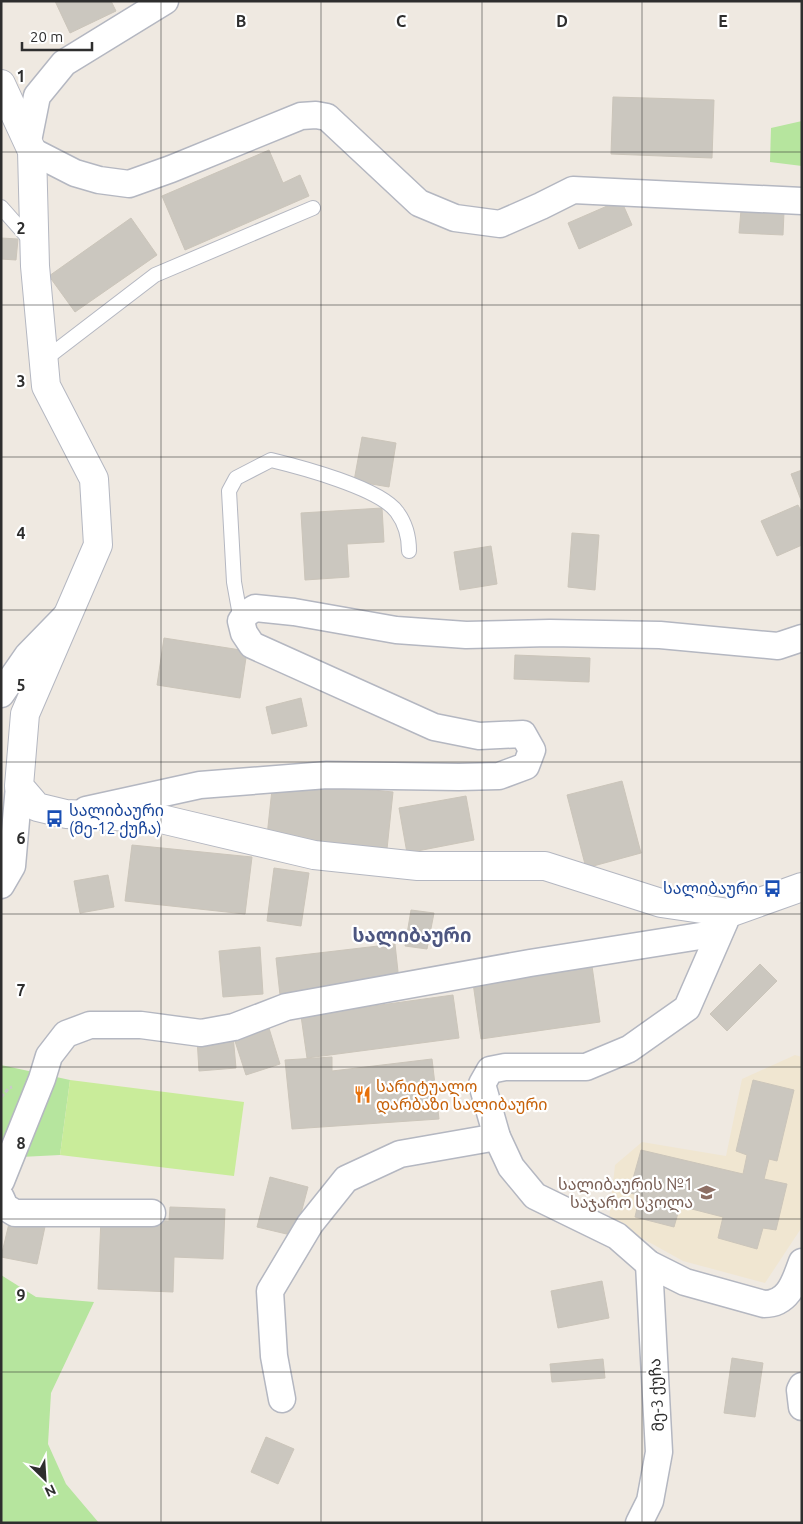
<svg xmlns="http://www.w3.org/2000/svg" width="803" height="1524" viewBox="0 0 803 1524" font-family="Ubuntu,'Noto Sans Georgian',sans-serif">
	<rect width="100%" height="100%" fill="#efe9e1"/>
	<polygon fill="#f0e6d1" points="795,1055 802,1057 802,1227 765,1283 683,1261 609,1220 615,1165 642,1142 726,1156 742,1079"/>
	<g fill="#b6e59e">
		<polygon points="802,121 802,166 770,162 771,128"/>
		<polygon points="1,1065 70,1080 60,1155 1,1158"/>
		<polygon points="1,1275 36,1297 94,1302 51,1393 48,1444 66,1484 99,1523 1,1523"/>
	</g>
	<polygon fill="#c9ec9a" points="70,1080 244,1102 234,1176 60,1155"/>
	<g fill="#cbc7bf" stroke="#cbc5ba">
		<polygon points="55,1 111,1 116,11 70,33"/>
		<polygon points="613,97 714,100 712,158 611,154"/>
		<polygon points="269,150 283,183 300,175 309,196 185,250 162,196"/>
		<polygon points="621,200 632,225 579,249 568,223"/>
		<polygon points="741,210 784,212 783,235 739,233"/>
		<polygon points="131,218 157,255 75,312 49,276"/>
		<polygon points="1,238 18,239 16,260 1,259"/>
		<polygon points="362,437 396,443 389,487 354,481"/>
		<polygon points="802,470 802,499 801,500 791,474"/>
		<polygon points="798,505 802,513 802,545 777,556 761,521"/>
		<polygon points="382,508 384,542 347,544 349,577 305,580 301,513"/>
		<polygon points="572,533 599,535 595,590 568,587"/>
		<polygon points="491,546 497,584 460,590 454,552"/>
		<polygon points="164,638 247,651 240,698 157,685"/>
		<polygon points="515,655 590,658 589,682 514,679"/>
		<polygon points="301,698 307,726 272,734 266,707"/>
		<polygon points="273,780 393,792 387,849 267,836"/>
		<polygon points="622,781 641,853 586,868 567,795"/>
		<polygon points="466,796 474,840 407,853 399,808"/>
		<polygon points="132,845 252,857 245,914 125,901"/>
		<polygon points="274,868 309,873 301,926 267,921"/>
		<polygon points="108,875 114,907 80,913 74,881"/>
		<polygon points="411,910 434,913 427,949 405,946"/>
		<polygon points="395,944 399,981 280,995 276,958"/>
		<polygon points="260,947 263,994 223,997 219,951"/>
		<polygon points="760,964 777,981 727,1031 710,1014"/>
		<polygon points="592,966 600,1022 481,1039 473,983"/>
		<polygon points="453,995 459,1038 307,1058 301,1016"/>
		<polygon points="268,1025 280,1064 246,1075 233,1035"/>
		<polygon points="233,1035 236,1068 199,1071 197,1038"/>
		<polygon points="332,1057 332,1071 432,1059 439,1119 292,1129 285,1060"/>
		<polygon points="753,1080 794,1090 777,1161 769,1159 764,1179 787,1184 776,1230 763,1228 757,1249 718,1238 723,1217 680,1206 674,1227 635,1217 640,1195 629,1193 641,1150 743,1174 747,1155 736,1151"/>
		<polygon points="270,1177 308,1187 295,1236 257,1227"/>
		<polygon points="170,1207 225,1209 223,1259 174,1257 173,1292 98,1289 101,1218 169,1221"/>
		<polygon points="11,1215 46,1222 37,1264 1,1257"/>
		<polygon points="602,1281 609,1318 558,1328 551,1291"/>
		<polygon points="732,1358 763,1363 755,1417 724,1413"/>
		<polygon points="603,1359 605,1378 552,1382 550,1364"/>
		<polygon points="266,1437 294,1449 278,1484 251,1472"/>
	</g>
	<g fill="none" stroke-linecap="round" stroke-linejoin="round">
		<defs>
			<g id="service">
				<polyline points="1,207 32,242"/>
				<polyline points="44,360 155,275 313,208"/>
				<path d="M 241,621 L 234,582 L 229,491 L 236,478 L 271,460 C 300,467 380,488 397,512 C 406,524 409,536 409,551"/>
			</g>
			<g id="minor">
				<polyline points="28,141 37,96 64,63 165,1"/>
				<polyline points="32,151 75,173 99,180 129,184 171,169 301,116 316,115 327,117 419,203 455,218 500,224 541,206 573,190 802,201"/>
				<polyline points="1,694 28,655 66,616"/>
				<polyline points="86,810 200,785 327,775 459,777 499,776 526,766 532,750 523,734 479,736 434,727 252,645 244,633 241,621 247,613 255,608 294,612 396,630 466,635 550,633 660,635 778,646 802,638"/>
				<polyline points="1,885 12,866 19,786"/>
				<path d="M 725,921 L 687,1008 L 629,1049 L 586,1067 L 505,1067 L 490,1070 L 482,1084 L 497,1137 L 511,1167 L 535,1196 L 617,1236 L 649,1264 L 685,1282 L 764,1304 C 789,1304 795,1281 802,1262"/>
				<polyline points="1,1181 42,1079 49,1056 66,1034 90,1025 141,1025 201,1033 234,1027 286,1007 530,963 719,933"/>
				<polyline points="1,1198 5,1207 15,1213 152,1213"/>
				<polyline points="802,1386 800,1390 802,1407"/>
				<polyline points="282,1399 274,1356 270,1291 310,1224 346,1179 400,1154 497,1137"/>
				<polyline points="639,1523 650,1501 659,1452 649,1264"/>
			</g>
			<polyline id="tertiary" points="1,84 32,151 35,266 46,386 94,479 98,545 25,714 19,786 37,807 66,814 157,818 314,855 418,866 545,866 661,903 729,913 802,887"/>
		</defs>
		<use href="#service" stroke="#b4b7c1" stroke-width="16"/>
		<use href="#minor" stroke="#b4b7c1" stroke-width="29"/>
		<use href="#tertiary" stroke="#b4b7c1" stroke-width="30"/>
		<polyline stroke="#c9c9c9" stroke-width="3" stroke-dasharray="4 2.5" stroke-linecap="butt" points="1,1097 9,1088 12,1087"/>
		<use href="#service" stroke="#fff" stroke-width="14"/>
		<use href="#minor" stroke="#fff" stroke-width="26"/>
		<use href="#tertiary" stroke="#fff" stroke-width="28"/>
	</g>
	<path fill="none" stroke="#2e2e2e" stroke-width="1" stroke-opacity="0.55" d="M 161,1 L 161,1523M 321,1 L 321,1523M 482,1 L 482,1523M 642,1 L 642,1523M 1,152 L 802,152M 1,305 L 802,305M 1,457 L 802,457M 1,610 L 802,610M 1,762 L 802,762M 1,914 L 802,914M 1,1067 L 802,1067M 1,1219 L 802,1219M 1,1372 L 802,1372"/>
	<defs>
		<symbol id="bus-bare" viewBox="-9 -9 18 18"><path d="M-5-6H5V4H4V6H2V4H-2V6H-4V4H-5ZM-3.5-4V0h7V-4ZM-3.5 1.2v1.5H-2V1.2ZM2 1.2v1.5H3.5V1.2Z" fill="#1a4fb4" stroke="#fff" stroke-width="2.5" paint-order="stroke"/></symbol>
		<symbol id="restaurant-bare" viewBox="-9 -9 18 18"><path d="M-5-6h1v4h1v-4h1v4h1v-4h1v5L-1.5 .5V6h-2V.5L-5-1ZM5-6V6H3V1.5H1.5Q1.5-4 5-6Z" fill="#e8710a" stroke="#fff" stroke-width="2.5" paint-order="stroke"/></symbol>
		<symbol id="school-bare" viewBox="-9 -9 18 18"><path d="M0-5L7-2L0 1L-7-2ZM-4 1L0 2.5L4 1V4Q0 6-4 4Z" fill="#8d6e63" stroke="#fff" stroke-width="2.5" paint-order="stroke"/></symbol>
	</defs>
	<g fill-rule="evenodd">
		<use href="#bus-bare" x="42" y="806" width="25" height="25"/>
		<use href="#bus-bare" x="760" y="876" width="25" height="25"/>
		<use href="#restaurant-bare" x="350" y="1082" width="25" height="25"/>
		<use href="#school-bare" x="694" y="1180" width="25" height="25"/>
	</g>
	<g text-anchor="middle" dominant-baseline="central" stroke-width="4.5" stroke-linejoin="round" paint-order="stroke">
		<g font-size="16" fill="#164399" stroke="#fff" text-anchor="start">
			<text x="69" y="810">სალიბაური<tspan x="69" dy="18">(მე-12 ქუჩა)</tspan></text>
			<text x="758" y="888" text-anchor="end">სალიბაური</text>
		</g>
		<g font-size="16" fill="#c56008" stroke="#fff" text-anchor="start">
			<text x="376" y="1086">სარიტუალო<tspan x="376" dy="18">დარბაზი სალიბაური</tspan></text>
		</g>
		<g font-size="16" fill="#785e54" stroke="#fff" text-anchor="end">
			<text x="693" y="1184">სალიბაურის №1<tspan x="693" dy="18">საჯარო სკოლა</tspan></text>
		</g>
		<g font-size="16" fill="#2e2e2e" stroke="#fff">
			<text transform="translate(656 1395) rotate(-93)">მე-3 ქუჩა</text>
		</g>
		<g font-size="19" font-weight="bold" fill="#4d5680" stroke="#fff">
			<text x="412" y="935">სალიბაური</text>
		</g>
	</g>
	<g font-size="16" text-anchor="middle" font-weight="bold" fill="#2e2e2e" stroke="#fff" stroke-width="4.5" stroke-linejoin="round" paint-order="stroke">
		<text x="241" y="27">B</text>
		<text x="401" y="27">C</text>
		<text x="562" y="27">D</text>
		<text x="723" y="27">E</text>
		<text x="21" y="82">1</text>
		<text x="21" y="234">2</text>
		<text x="21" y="387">3</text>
		<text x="21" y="539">4</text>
		<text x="21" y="691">5</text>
		<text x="21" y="844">6</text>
		<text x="21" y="996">7</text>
		<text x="21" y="1149">8</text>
		<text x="21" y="1301">9</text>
	</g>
	<rect width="803" height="1524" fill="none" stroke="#2e2e2e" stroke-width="5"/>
	<g transform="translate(45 1479) rotate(155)" stroke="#ffffff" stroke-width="4" paint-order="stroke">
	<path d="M0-4L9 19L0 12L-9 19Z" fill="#2e2e2e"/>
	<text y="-8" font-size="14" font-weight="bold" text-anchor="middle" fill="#2e2e2e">N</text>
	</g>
	<path d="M22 42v8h70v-8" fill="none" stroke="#2e2e2e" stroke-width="2.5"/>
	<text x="30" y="42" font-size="15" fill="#2e2e2e" stroke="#ffffff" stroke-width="4" paint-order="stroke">20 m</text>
</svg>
